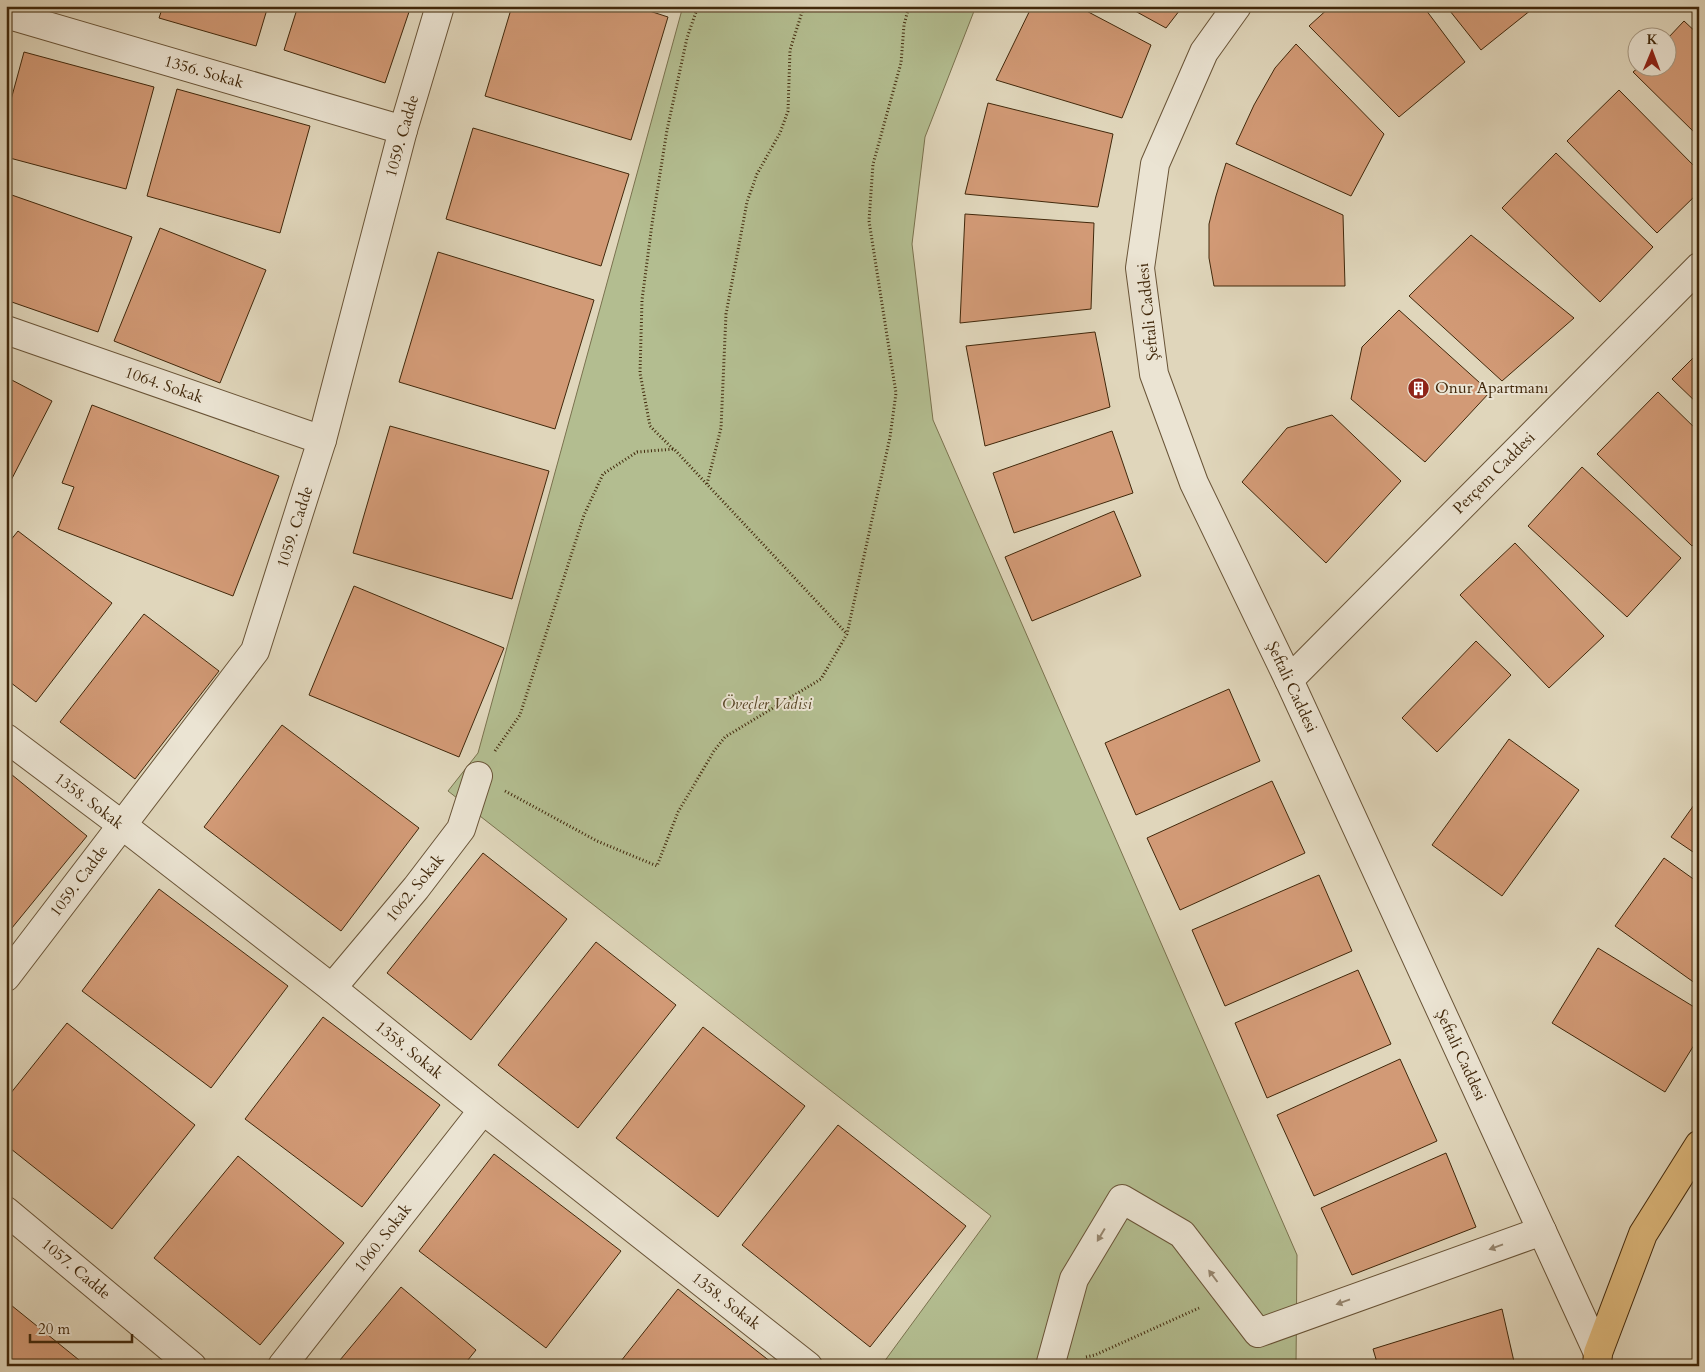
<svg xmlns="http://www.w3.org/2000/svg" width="1705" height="1372" viewBox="0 0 1705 1372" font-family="Cardo,serif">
	<rect width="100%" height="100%" fill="#e0d6bb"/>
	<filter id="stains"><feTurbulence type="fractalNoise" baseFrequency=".004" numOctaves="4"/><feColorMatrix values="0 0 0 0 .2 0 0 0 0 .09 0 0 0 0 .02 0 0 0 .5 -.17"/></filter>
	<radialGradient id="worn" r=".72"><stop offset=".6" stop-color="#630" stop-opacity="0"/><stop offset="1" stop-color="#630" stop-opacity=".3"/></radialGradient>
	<polygon fill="#b3bd90" stroke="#7a724e" points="683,6 976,6 925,137 912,244 933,420 1297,1255 1296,1366 881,1366 991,1216 448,791 478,753"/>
	<g fill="#d29a76" stroke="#41280b">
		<polygon points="163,6 268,6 256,46 159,18"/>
		<polygon points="298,6 411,6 385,83 284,50"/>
		<polygon points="512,6 634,6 668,17 631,140 485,96"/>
		<polygon points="1032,6 1077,6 1151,45 1122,118 996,80"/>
		<polygon points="1126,6 1183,6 1166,28"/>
		<polygon points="1331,6 1423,6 1465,62 1399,117 1309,26"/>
		<polygon points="1446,6 1536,6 1481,50"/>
		<polygon points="1684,21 1699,35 1699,137 1633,72 1638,68 1668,68 1668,38"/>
		<polygon points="1296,44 1384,134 1351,196 1236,144 1254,105 1275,68"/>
		<polygon points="24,52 154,87 126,189 6,157 6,118"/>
		<polygon points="177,89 310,126 280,233 147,196"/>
		<polygon points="1619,90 1699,171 1699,192 1657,233 1567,141"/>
		<polygon points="988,103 1113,134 1098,207 965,194"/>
		<polygon points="473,128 629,174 601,266 446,219"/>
		<polygon points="1556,153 1653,247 1600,302 1502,208"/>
		<polygon points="1226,163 1343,215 1345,286 1214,286 1209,258 1209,224 1216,196"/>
		<polygon points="6,193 132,237 98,332 6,300"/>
		<polygon points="965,214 1094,223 1091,309 960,323"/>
		<polygon points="160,228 266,270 220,383 114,341"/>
		<polygon points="1471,235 1574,318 1502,381 1409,296"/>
		<polygon points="438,252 594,300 555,429 399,382"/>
		<polygon points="1399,310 1490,392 1425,462 1351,399 1362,347"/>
		<polygon points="1095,332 1110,407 985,446 966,346"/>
		<polygon points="1699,352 1699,405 1672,379"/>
		<polygon points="6,377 52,401 6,490"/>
		<polygon points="1658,392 1699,432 1699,540 1692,546 1597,454"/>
		<polygon points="92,405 279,476 233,596 58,529 74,487 62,483"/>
		<polygon points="1332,415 1401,481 1326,563 1242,482 1287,428"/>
		<polygon points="390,426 549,471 512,599 353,553"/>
		<polygon points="1112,431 1133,493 1014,533 993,473"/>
		<polygon points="1582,467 1681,558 1627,617 1528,526"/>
		<polygon points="1114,511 1141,576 1032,621 1005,557"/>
		<polygon points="18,531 112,603 36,702 6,679 6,546"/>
		<polygon points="1515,543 1604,636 1549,688 1460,595"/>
		<polygon points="354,586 504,648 459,757 309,695"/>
		<polygon points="144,614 219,671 135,779 60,722"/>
		<polygon points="1476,641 1511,675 1437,752 1402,718"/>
		<polygon points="1229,689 1260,761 1136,815 1105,743"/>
		<polygon points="282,725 419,828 341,931 204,827"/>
		<polygon points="1509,739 1579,790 1502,896 1432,845"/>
		<polygon points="6,770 87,836 7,934 6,933"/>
		<polygon points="1272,781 1305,853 1180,910 1147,838"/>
		<polygon points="1699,798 1699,856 1671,837"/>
		<polygon points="483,853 567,919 471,1040 387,973"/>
		<polygon points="1664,858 1699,883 1699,986 1615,926"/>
		<polygon points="1319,875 1352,951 1225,1006 1192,930"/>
		<polygon points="159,889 288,986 211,1088 82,991"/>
		<polygon points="596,942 676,1005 578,1128 498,1065"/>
		<polygon points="1598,948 1699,1010 1699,1037 1665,1092 1552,1023"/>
		<polygon points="1358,970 1391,1044 1267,1098 1235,1023"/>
		<polygon points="323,1017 440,1105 362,1207 245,1119"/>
		<polygon points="67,1023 195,1125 112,1229 6,1145 6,1099"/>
		<polygon points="703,1027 805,1106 718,1217 616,1138"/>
		<polygon points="1400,1059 1437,1141 1314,1196 1277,1115"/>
		<polygon points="838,1125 966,1226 870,1347 742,1245"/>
		<polygon points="1446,1153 1476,1227 1352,1275 1321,1208"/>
		<polygon points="494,1154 621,1251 546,1348 419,1251"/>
		<polygon points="238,1156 344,1243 260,1345 154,1258"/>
		<polygon points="401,1287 476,1350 463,1366 335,1366"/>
		<polygon points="678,1289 776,1366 617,1366"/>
		<polygon points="6,1301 84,1364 82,1366 6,1366"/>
		<polygon points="1502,1309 1515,1366 1378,1366 1373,1349"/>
	</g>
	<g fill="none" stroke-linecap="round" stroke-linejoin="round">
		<defs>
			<g id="minor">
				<polyline points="1237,6 1204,52 1155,164 1140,268 1154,374 1194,483 1289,680 1598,1353"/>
				<polyline points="6,14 403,130"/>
				<polyline points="6,330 322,440"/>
				<polyline points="1289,680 1699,267"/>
				<polyline points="6,738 122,825 332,988 483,1110 808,1366"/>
				<polyline points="6,977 255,651 322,440 403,130 440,6"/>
				<polyline points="332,988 416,888 461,829 478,776"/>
				<polyline points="6,1211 192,1366"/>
				<polyline points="282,1366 483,1110"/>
				<polyline points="1050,1366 1074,1279 1122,1199 1182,1234 1258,1333 1542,1231"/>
			</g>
			<polyline id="major" points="1597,1366 1598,1353 1643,1234 1699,1145"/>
		</defs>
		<use href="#minor" stroke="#695437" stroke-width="30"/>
		<use href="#major" stroke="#41280b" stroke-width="30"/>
		<g stroke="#41280b" stroke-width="3" stroke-dasharray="1 2.5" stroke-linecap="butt">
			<polyline points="673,449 650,426 640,373 642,300 652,224 667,130 687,38 698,6"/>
			<polyline points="707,484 721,428 726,314 747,202 757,174 780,133 788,111 790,50 804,6"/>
			<polyline points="495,751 520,715 584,515 603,474 637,452 674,449 847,634"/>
			<polyline points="505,791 597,841 657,866 678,812 714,751 725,737 821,679 847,634 890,437 896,393 869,221 873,164 901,63 904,25 909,6"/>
			<polyline points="1086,1357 1095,1355 1199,1308"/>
		</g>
		<use href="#minor" stroke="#ebe4d3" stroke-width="28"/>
		<use href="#major" stroke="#e0bb7e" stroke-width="28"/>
	</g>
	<defs><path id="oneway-solid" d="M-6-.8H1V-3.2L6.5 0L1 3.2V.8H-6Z" transform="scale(1.25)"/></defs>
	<g fill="#96866f">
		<use href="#oneway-solid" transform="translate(1101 1235) rotate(121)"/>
		<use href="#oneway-solid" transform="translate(1496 1247) rotate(160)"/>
		<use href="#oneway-solid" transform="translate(1213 1276) rotate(-127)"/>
		<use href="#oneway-solid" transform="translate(1343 1302) rotate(160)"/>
	</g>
	<defs>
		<symbol id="building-disc" viewBox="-11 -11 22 22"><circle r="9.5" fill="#8f2418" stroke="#ebe4d3"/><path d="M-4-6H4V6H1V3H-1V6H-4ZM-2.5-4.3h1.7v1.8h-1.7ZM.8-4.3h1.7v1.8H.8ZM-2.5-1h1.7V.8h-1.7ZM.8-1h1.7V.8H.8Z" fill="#fff"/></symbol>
	</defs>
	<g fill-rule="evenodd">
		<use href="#building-disc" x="1406" y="376" width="25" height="25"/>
	</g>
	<g text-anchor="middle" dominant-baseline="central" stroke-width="4" stroke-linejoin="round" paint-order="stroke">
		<g font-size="16" fill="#41280b" stroke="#ebe4d3">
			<text transform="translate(204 72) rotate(16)">1356. Sokak</text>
			<text transform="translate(402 136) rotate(-74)">1059. Cadde</text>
			<text transform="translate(1148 312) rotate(-96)">Şeftali Caddesi</text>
			<text transform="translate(164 385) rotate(19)">1064. Sokak</text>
			<text transform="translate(1494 473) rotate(-45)">Perçem Caddesi</text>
			<text transform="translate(295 527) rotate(-72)">1059. Cadde</text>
			<text transform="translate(1292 687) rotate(65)">Şeftali Caddesi</text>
			<text transform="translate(89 801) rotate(37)">1358. Sokak</text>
			<text transform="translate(79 881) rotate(-53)">1059. Cadde</text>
			<text transform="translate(415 888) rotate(-51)">1062. Sokak</text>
			<text transform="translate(409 1050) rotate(39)">1358. Sokak</text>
			<text transform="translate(1461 1055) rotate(65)">Şeftali Caddesi</text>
			<text transform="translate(383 1238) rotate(-52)">1060. Sokak</text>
			<text transform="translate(76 1269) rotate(40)">1057. Cadde</text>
			<text transform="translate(726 1301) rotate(38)">1358. Sokak</text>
		</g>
		<g font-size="16" fill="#41280b" stroke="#ebe4d3" text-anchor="start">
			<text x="1435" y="388">Onur Apartmanı</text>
		</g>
		<g font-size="16" font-style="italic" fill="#584626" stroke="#ebe4d3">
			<text x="767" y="704">Öveçler Vadisi</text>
		</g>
	</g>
	<rect width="1705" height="1372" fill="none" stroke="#e0d6bb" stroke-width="25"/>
	<rect x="8" y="8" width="1690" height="1357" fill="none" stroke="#41280b" stroke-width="2.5"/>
	<rect x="12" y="12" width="1680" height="1347" fill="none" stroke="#41280b"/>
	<g transform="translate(1652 52) rotate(1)"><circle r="24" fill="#ebe4d3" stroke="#a79983"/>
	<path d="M0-4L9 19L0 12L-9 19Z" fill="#8f2418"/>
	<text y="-8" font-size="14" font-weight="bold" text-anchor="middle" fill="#41280b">K</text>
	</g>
	<path d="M30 1334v8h102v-8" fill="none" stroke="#41280b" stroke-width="2.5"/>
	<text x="38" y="1334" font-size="15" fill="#41280b" stroke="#ebe4d3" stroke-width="4" paint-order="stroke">20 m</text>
	<rect width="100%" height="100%" filter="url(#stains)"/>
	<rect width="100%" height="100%" fill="url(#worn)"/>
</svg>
